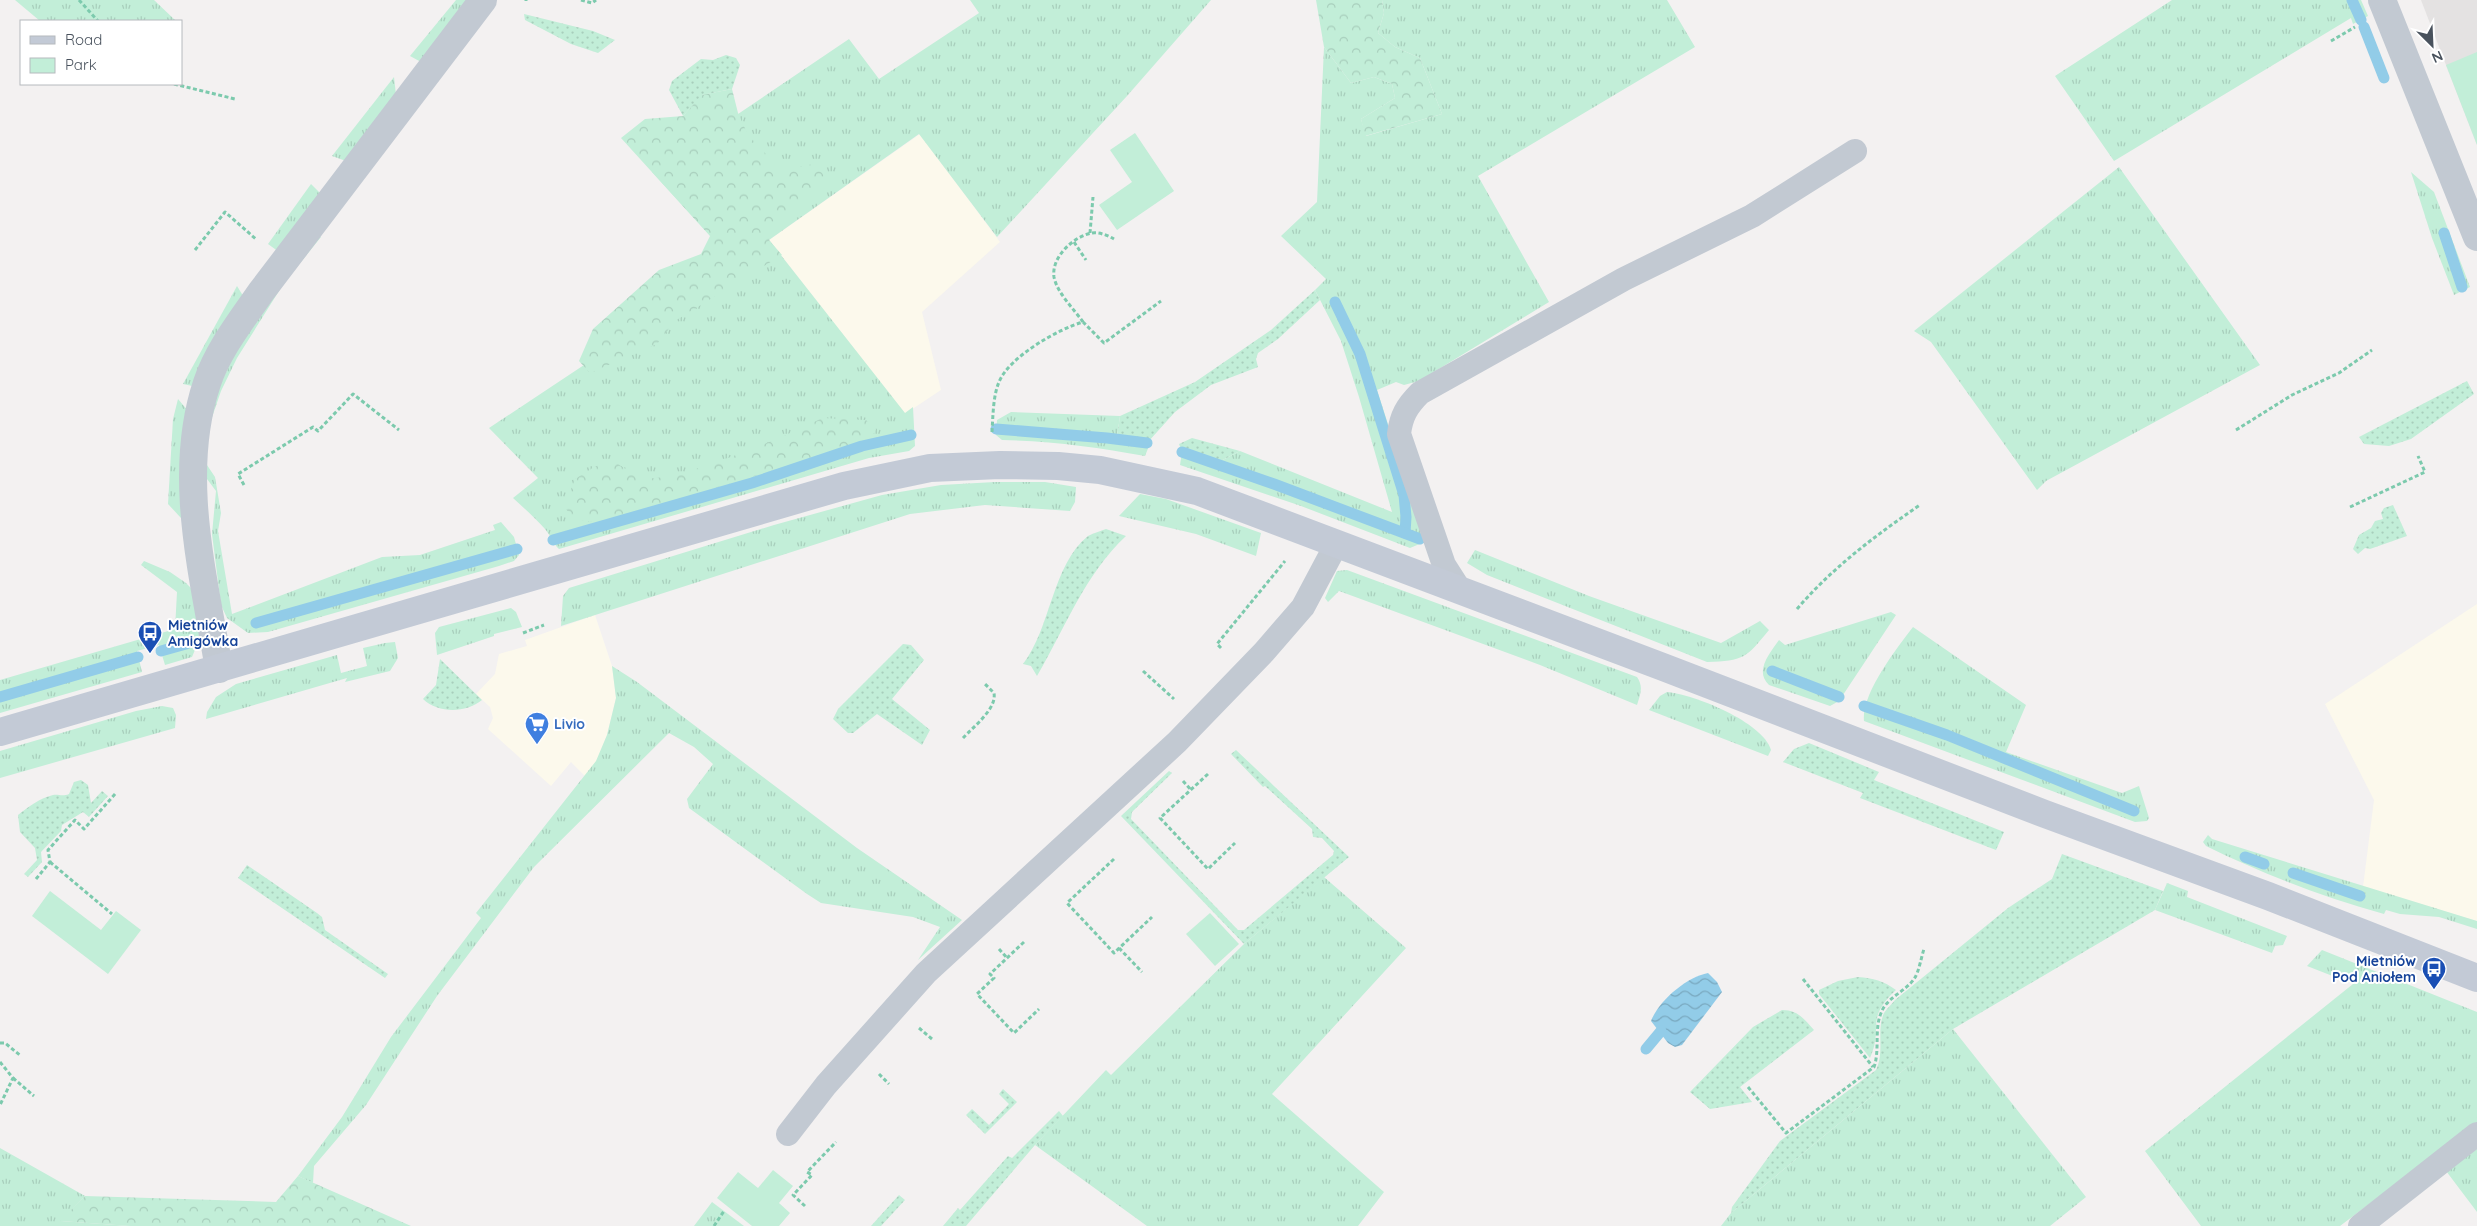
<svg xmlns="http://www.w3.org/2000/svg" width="2477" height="1226" viewBox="0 0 2477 1226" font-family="Quicksand,sans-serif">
	<defs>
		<pattern id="grass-tufts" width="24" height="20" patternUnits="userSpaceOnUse" patternTransform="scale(1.25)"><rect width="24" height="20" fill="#c2eed8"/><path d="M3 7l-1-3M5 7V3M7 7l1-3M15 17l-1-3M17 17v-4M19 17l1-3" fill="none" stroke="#a8cebc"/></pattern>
		<pattern id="forest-crowns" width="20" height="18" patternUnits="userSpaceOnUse" patternTransform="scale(1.25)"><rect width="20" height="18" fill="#c2eed8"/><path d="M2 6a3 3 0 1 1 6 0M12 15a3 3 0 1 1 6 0" fill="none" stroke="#a8cebc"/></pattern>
		<pattern id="garden-dots" width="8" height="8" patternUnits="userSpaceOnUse" patternTransform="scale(1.25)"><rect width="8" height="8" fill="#c2eed8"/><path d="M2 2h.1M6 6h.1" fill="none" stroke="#a8cebc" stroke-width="1.8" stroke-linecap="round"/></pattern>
		<pattern id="water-waves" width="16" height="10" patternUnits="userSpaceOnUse" patternTransform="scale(1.25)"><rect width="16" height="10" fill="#92cce8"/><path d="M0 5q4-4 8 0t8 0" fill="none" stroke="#79a8bf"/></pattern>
	</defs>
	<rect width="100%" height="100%" fill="#f3f1f1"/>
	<g fill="#fcf9ec">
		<polygon points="920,134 1000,242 922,312 941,390 905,414 769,240"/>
		<polygon points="2477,604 2477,921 2363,887 2374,800 2325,704"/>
		<polygon points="595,615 612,666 616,698 607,735 597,761 585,776 571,762 551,786 488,729 493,718 490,707 476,694 495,674 499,654 527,646 525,640"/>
	</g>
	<polygon fill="#e4e2e2" points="2421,0 2477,0 2477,145 2446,65"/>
	<g fill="url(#grass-tufts)">
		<polygon points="15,0 154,0 176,21 40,21"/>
		<polygon points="456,0 467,0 421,62 410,56"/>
		<path d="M 970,0 L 1211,0 L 1127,96 L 997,237 L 919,134 L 769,240 L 905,413 L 913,407 L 915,446 L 909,451 L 869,458 L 559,549 C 553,544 551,536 545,529 C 535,518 524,508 513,498 L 538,478 L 489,428 L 736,264 L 652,172 L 849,39 L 879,79 L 979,13 Z"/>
		<polygon points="1382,0 1667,0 1695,47 1478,176 1549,302 1419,381 1404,385 1396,382 1377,390 1424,536 1422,543 1410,548 1301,506 1180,465 1182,452 1215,464 1240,451 1392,512 1359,397 1341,341 1315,290 1326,279 1281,236 1317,202 1324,47 1351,83 1374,77 1392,84 1395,98 1361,119 1366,136 1442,114 1420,58 1395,47 1378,33 1384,13"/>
		<polygon points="2172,0 2361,0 2368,16 2353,24 2351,18 2114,161 2055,76"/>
		<polygon points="394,77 396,95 346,161 332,156"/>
		<polygon points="2119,167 2260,365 2046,481 2037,490 1931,342 1914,331"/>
		<polygon points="2411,172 2434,192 2470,287 2454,295 2432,238"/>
		<polygon points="311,184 323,196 279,252 268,244"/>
		<polygon points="316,235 321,237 284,283 237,358 221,391 209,426 205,462 215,477 221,513 218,531 232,614 382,557 420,555 495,530 493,525 501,522 514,537 519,555 514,561 499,566 268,632 248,633 227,618 221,605 212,534 216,491 204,475 210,406 246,330"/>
		<polygon points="237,286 245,299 197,387 183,384"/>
		<polygon points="178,399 189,412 187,514 181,518 168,504 173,419"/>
		<path d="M 1011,412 L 1120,416 L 1117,437 L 1148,442 L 1149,446 L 1145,456 C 1097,447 1051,441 1002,440 L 996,435 L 997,420 Z"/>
		<polygon points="995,482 1045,482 1076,487 1075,502 1070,511 985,505 910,514 561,626 563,596 569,588 774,525 882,495 941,485"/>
		<polygon points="1140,494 1166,499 1261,533 1256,556 1196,534 1119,516"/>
		<path d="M 1475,550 L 1589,596 L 1721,643 L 1760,621 L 1769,630 C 1746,658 1744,661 1707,662 L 1487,575 L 1467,563 Z"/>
		<polygon points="144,561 170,572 186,583 196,593 200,638 192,657 165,665 159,645 137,651 142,672 0,713 0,680 175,629 177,592 141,565"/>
		<path d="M 1347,570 L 1637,677 C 1644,687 1640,695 1637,705 L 1540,665 L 1339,591 L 1328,602 L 1325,598 L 1337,571 Z"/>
		<polygon points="511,608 516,612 522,627 494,634 494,636 437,655 435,633 439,627"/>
		<path d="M 1891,612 L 1896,615 L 1839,701 L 1830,706 L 1769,685 C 1754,671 1770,653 1779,640 L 1785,645 Z"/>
		<path d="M 1913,627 L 2026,705 L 2006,752 L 2122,793 L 2139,786 L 2149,818 L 2147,821 L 2135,822 L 1864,721 C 1861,694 1897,648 1913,627 Z"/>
		<polygon points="395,642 398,658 390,671 345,682 347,678 206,719 207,712 216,697 236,684 337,655 341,673 367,666 363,648 385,643"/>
		<polygon points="612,666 637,682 857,848 962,920 918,960 940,927 913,917 821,903 807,894 689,808 687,799 713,764 694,747 669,733 534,867 437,996 366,1105 314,1166 313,1183 298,1176 342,1117 391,1037 481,918 476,913 596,761 607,735 616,698"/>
		<path d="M 1667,692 C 1693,694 1763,722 1771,750 L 1768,756 L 1649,710 L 1660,696 Z"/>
		<polygon points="162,706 173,708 176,715 175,728 0,778 0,751 136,711"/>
		<path d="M 2208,835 L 2212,839 L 2477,921 L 2477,929 L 2439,917 L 2400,914 L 2386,910 L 2384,914 C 2323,897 2263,874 2206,846 L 2203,842 Z"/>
		<polygon points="1324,877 1406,948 1272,1094 1384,1192 1358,1226 1147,1226 1035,1145 1106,1070 1111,1075 1244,944"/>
		<polygon points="2167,883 2188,891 2187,897 2287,936 2283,945 2275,946 2272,953 2155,910"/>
		<polygon points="2322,950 2477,1012 2477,1212 2434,1155 2340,1226 2201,1226 2145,1151 2353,984 2307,966"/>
		<polygon points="1953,1029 2086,1197 2050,1226 1721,1226 1731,1213"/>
		<polygon points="0,1148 85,1196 61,1221 130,1226 0,1226"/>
		<polygon points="712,1202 744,1226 694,1226"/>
	</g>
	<g fill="url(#forest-crowns)">
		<polygon points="1316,0 1382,0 1384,13 1378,33 1395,47 1420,58 1442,114 1365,136 1361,119 1395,98 1392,84 1374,77 1351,83 1324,47"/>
		<polygon points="732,89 738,113 748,135 781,170 819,163 828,180 777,220 769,240 782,255 675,321 657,344 590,373 579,361 593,329 659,270 701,254 710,236 621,138 645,119 683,116 701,95"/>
		<path d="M 822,418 L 866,420 L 876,429 L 870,441 L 600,523 L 575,519 L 564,507 L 575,479 L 594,467 L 612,460 C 624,468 635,476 650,478 C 680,481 792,434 822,418 Z"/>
		<polygon points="298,1176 411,1226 130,1226 60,1221 85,1196 276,1202"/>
	</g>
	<g fill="#c2eed8">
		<polygon points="2477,52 2477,145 2446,65"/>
		<polygon points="1135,133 1174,191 1117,230 1099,205 1132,182 1110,150"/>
		<polygon points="50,891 101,930 116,911 141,930 108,974 32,916"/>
		<polygon points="1210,913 1239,944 1215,966 1186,934"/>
		<polygon points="773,1170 793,1186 779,1203 790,1213 779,1226 752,1226 717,1198 738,1172 758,1188"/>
	</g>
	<g fill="url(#garden-dots)">
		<polygon points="524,14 593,31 615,40 598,53 571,44 525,20"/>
		<polygon points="726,55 736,58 740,65 732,89 702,95 683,116 669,90 672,81 701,59 713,60"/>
		<polygon points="1315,290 1320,300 1278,339 1258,353 1256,359 1258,367 1211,385 1175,412 1148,442 1117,437 1120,416 1195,382 1271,330"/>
		<polygon points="2467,381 2474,394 2411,439 2389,446 2364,444 2359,437"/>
		<polygon points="1192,438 1240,451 1215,464 1182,452 1179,444"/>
		<polygon points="2393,505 2407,536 2370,549 2365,548 2358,554 2353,549 2359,535 2371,528 2375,521 2383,519 2381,513 2384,508"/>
		<path d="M 1106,529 L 1126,536 C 1085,574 1065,628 1037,676 L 1031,666 L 1023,664 C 1051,628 1052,565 1088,536 C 1093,533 1101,531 1106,529 Z"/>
		<polygon points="903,644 911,645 924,660 892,699 930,730 922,745 877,714 853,733 848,733 833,719 838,709"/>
		<path d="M 440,659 L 482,700 C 466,713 439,714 423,699 L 436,685 Z"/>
		<polygon points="1809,743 1879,772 1874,780 2004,832 1996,850 1860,798 1863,793 1783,762 1794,749"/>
		<polygon points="1236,750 1349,857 1244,944 1121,816 1169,771 1172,773 1132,812 1131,819 1238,930 1244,930 1333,855 1334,851 1322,838 1313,837 1312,829 1265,786 1263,787 1231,754"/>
		<path d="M 81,780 L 88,785 L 91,803 L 102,791 L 108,796 L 89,817 L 83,812 L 62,825 L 61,831 L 41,852 L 42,862 L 28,877 L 24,874 L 37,860 L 35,848 L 20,832 L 18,815 C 28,807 40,798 53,795 C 59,794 62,797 69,794 L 74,782 Z"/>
		<path d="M 2062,854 L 2163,891 L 2155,910 L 1953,1029 L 1731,1213 L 1732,1207 L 1780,1141 L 1876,1070 C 1885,1051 1876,1030 1884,1013 C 1887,1008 1892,1004 1895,1000 L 2008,908 L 2052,879 Z"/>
		<polygon points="247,865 317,913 322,917 325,930 388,974 385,978 238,878"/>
		<path d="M 1858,977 C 1873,978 1884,981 1896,990 C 1864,1020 1884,1027 1870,1058 L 1819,994 L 1819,990 L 1838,981 Z"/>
		<path d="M 1782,1010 C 1798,1010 1804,1019 1814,1030 L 1740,1087 L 1752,1102 L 1710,1109 L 1690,1092 L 1753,1027 Z"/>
		<polygon points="1003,1089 1017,1102 985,1134 966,1115 972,1109 989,1125 1009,1104 999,1094"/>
		<polygon points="1059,1111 1063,1116 1035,1145 966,1226 943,1226 958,1208 960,1210 1008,1156 1012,1158"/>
		<polygon points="899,1195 905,1200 881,1226 871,1226"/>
	</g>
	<path fill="url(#water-waves)" d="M 1708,973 L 1717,982 L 1722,992 L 1682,1045 L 1675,1047 L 1668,1043 L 1651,1021 C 1659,1000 1687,977 1708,973 Z"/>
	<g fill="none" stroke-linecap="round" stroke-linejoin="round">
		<g stroke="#92cce8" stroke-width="11">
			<polyline points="2352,0 2361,20"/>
			<polyline points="2364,27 2384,78"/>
			<polyline points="2444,233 2462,287"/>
			<polyline points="1335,302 1360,354 1404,495 1406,517 1405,533"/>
			<polyline points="996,429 1107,438 1147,443"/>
			<polyline points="1182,452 1274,484 1420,539"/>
			<polyline points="553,540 752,483 862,446 911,435"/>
			<polyline points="256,623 517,549"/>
			<polyline points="161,651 186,644"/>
			<polyline points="1772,671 1839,697"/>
			<polyline points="0,697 138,657"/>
			<polyline points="1864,706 1947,735 2134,811"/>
			<polyline points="2245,857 2264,864"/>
			<polyline points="2293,873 2360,896"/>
			<polyline points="1646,1049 1661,1031"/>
		</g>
		<g stroke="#7ccaad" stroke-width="3" stroke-dasharray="4 2.5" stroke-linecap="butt">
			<polyline points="79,0 98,21"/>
			<polyline points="581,0 592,3 596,0"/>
			<polyline points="526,1 526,0"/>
			<polyline points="2331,41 2355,27"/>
			<polyline points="174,84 235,99"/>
			<polyline points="1090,233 1093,197"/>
			<polyline points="1074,242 1086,260"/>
			<polyline points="195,250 225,212 257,240"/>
			<path d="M 1083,322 C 1074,309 1057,293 1054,277 C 1051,257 1074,236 1092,233 C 1099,232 1107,235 1114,239"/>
			<polyline points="2236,430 2292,395 2339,373 2372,350"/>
			<path d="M 992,432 C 993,416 993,396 999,382 C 1009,357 1058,329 1083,322 L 1104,343 L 1161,301"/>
			<polyline points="244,485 238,474 313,427 318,431 353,394 399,430"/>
			<polyline points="2350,507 2425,472 2418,456"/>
			<path d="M 1797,609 C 1832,568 1876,535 1920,505"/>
			<polyline points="523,633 544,625"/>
			<polyline points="1221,648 1217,644 1285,561"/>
			<polyline points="1143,671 1174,699"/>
			<path d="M 963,738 C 973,727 997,709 994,693 L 984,683"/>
			<polyline points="1208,774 1160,818 1208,869 1235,843"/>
			<polyline points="1183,781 1191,790"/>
			<polyline points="1114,859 1067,903 1114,953 1152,917"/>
			<polyline points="50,862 112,914"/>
			<polyline points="36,879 50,862 48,850 75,820 84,829 116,793"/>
			<polyline points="1024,942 990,974 994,978 977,994 1014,1033 1039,1009"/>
			<polyline points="1119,948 1142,972"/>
			<polyline points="999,949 1007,958"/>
			<polyline points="1803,979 1873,1067"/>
			<polyline points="919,1028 932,1039"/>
			<polyline points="0,1043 5,1043 21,1056"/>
			<polyline points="0,1062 13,1078 0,1105"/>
			<polyline points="879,1074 889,1084"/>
			<polyline points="13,1078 34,1096"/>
			<path d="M 1748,1087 L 1786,1133 L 1874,1067 C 1880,1050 1874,1030 1881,1013 C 1887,997 1905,992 1914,979 C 1919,972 1921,958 1924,949"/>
			<polyline points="805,1206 793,1195 812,1175 807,1172 836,1142"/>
			<polyline points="714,1226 724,1211"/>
		</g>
		<g stroke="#c2c9d2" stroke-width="24">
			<path d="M 1460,590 L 1444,565 L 1399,434 C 1401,416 1407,406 1420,393 L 1624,279 L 1752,216 L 1855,151"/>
			<polyline points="788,1134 826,1085 926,973 1177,742 1264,652 1303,607 1337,543"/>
			<polyline points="2360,1226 2477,1134"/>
		</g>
		<g stroke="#c2c9d2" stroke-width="28">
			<polyline points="2382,0 2477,237"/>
			<path d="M 219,669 C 204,577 176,475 207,383 C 218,350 241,321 261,292 L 483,0"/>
		</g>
		<polyline stroke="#c3cad6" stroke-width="28" points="0,732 844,486 930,468 1000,465 1058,466 1100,470 1197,491 1663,667 2045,814 2268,896 2477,978"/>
	</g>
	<defs>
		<symbol id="bus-pin" viewBox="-11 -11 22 30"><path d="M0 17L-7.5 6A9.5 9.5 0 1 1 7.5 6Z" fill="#1a4fb4" stroke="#fff"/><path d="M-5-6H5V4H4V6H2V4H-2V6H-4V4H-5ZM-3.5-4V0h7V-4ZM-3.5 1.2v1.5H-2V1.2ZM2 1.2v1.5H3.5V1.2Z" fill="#fff"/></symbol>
		<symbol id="supermarket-pin" viewBox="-11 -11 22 30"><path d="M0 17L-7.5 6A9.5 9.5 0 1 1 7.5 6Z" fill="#3f7fe0" stroke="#fff"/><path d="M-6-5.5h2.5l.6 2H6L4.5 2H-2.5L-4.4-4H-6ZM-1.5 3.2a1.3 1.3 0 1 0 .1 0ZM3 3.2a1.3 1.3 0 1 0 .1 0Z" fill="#fff"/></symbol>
	</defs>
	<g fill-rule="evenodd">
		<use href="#bus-pin" x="136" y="619" width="28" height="38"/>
		<use href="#supermarket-pin" x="523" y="710" width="28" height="38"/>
		<use href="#bus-pin" x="2420" y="955" width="28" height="38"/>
	</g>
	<g text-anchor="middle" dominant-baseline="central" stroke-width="4" stroke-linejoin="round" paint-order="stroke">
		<g font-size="14" font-weight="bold" fill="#164399" stroke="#fff" text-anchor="start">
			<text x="168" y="625">Mietniów<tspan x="168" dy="16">Amigówka</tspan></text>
			<text x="2416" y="961" text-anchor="end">Mietniów<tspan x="2416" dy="16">Pod Aniołem</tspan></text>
		</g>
		<g font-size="14" font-weight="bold" fill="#366cbe" stroke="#fff" text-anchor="start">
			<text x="554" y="724">Livio</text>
		</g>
	</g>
	<rect x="20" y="20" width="162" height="65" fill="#ffffff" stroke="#b6babe"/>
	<rect x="30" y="36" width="25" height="8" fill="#c3cad6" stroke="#b6babe"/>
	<text x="65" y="45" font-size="15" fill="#49525d">Road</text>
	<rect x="30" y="58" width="25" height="15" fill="#c2eed8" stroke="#b6babe"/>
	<text x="65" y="70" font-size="15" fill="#49525d">Park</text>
	<g transform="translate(2432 45) rotate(156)" stroke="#ffffff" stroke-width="4" paint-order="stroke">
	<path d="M0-4L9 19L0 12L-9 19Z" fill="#49525d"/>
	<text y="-8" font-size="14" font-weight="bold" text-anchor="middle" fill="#49525d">N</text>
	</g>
</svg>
